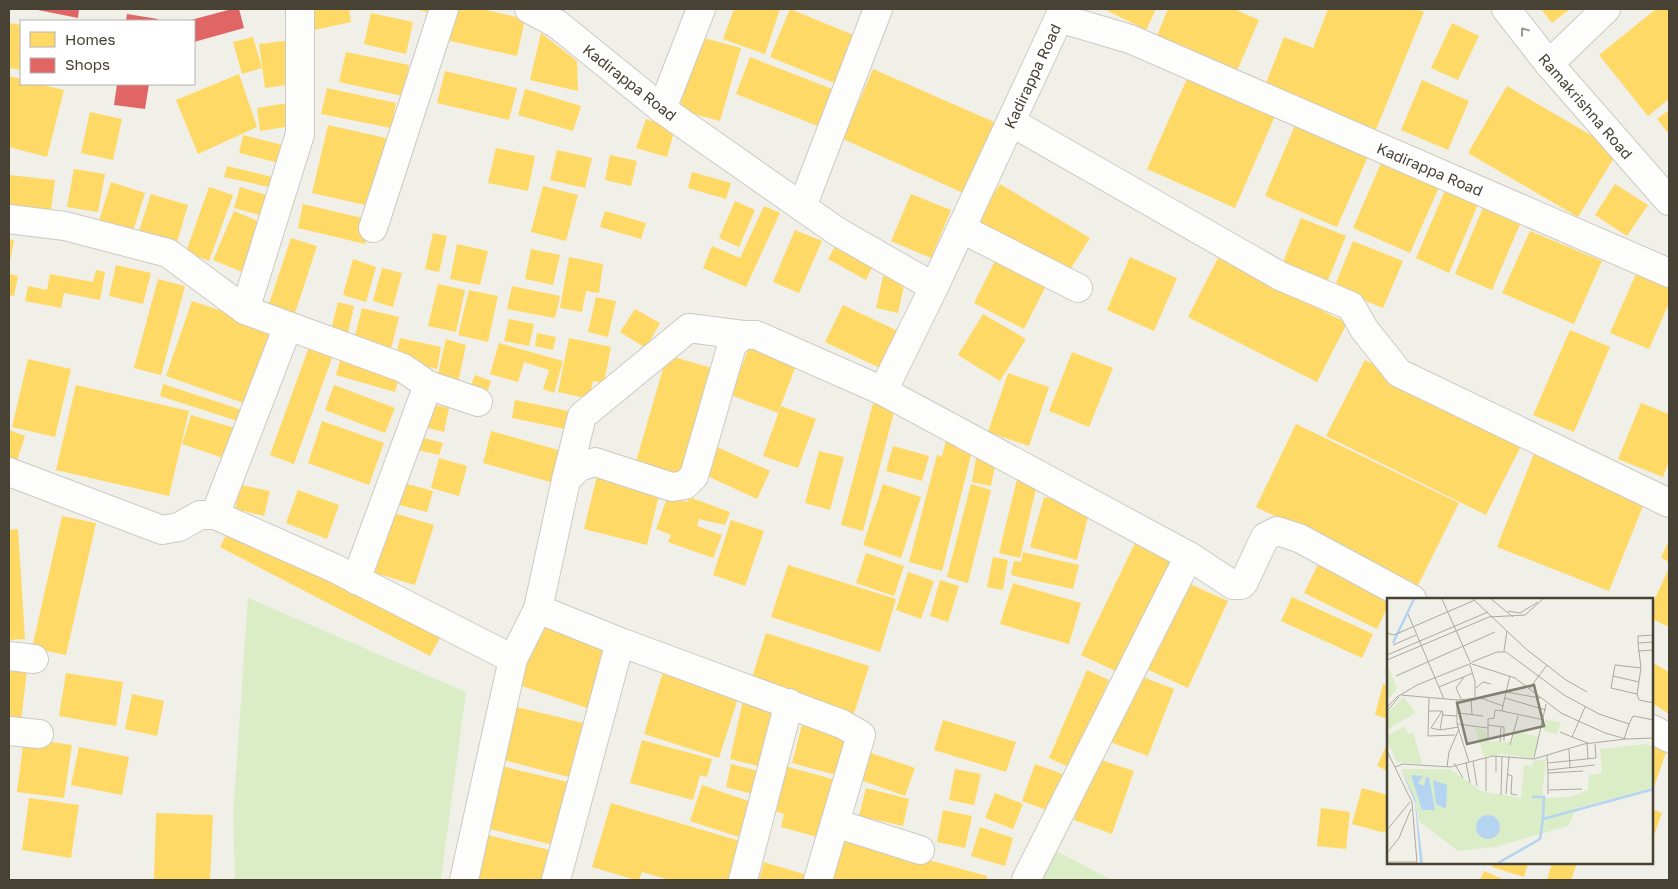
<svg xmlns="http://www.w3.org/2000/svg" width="1678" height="889" viewBox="0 0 1678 889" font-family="'Golos Text',sans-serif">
	<rect width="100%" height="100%" fill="#f0efe8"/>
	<g fill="#dbedc6">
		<polygon points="248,598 466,692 441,880 235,880 233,815"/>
		<polygon points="1054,850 1112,880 1040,880"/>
	</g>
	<g fill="#ffd966">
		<polygon points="305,9 349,9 351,22 310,31"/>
		<polygon points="416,9 440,9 438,15"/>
		<polygon points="449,9 482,9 525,19 517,56 442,39"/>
		<polygon points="734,9 780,9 765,54 723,39"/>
		<polygon points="790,9 856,36 837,84 770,57"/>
		<polygon points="1104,9 1156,9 1146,30"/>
		<polygon points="1168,9 1234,9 1259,20 1236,73 1156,38"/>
		<polygon points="1328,9 1416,9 1424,12 1375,132 1264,88 1284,37 1313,48"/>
		<polygon points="1541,9 1570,9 1552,23"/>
		<polygon points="1656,9 1669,9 1669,99 1648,116 1599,55"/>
		<polygon points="371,13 413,22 406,54 364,44"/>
		<polygon points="9,23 21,25 21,70 9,68"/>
		<polygon points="1452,23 1479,36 1458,80 1431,68"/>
		<polygon points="541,33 577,61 578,91 530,80"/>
		<polygon points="253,37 262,68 242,74 233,42"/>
		<polygon points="700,37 741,48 720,121 679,110"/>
		<polygon points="293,40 299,83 265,88 259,44"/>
		<polygon points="346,52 409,65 403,96 339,82"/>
		<polygon points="750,57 837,91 823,128 736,94"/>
		<polygon points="873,69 1001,125 970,196 843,139"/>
		<polygon points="445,71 517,88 509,120 437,103"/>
		<polygon points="1190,72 1275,116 1235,208 1147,169"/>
		<polygon points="239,74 257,127 198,154 176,100"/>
		<polygon points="9,76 21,79 21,84 39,84 64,90 47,157 9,147"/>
		<polygon points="1422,80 1469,101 1448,150 1401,130"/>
		<polygon points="1507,86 1618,151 1578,217 1468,153"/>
		<polygon points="327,88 396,103 391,128 321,114"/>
		<polygon points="525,89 581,106 573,131 518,115"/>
		<polygon points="294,102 297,125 260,131 257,108"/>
		<polygon points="1669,110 1669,134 1657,119"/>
		<polygon points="90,112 122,119 113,160 81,153"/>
		<polygon points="646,119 675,128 667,157 636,148"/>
		<polygon points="1296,123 1369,154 1337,227 1265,196"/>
		<polygon points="328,125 390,139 374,207 312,193"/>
		<polygon points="243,135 291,147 287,165 239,153"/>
		<polygon points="496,148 535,156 528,191 488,183"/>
		<polygon points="557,150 592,158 585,188 550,180"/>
		<polygon points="610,155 637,161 631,186 605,180"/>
		<polygon points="1382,161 1440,185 1410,253 1353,228"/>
		<polygon points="227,166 280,179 278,189 224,177"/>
		<polygon points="74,169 105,174 98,212 67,207"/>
		<polygon points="692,172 731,183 726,199 688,188"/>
		<polygon points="9,175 55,180 50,217 9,212"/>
		<polygon points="111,182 145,193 133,231 99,221"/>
		<polygon points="1000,184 1090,238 1066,276 976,222"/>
		<polygon points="1615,184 1648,205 1627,236 1595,215"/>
		<polygon points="543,186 578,195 566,241 531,232"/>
		<polygon points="209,187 233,195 209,261 186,252"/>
		<polygon points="240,187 276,198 270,218 234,208"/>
		<polygon points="1446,188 1479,202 1449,273 1416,258"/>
		<polygon points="151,194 188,205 175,249 137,237"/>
		<polygon points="911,194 951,210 931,258 891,241"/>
		<polygon points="735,201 755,210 739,247 719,238"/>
		<polygon points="303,204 371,220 365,244 298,228"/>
		<polygon points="764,206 780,213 746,287 703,268 712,246 740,258"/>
		<polygon points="1483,208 1520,224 1492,290 1455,274"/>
		<polygon points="234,211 267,225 247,274 213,260"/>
		<polygon points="605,211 646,223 641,239 600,227"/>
		<polygon points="1301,218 1346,236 1328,280 1283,262"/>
		<polygon points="795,230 822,241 799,293 773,282"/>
		<polygon points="1530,231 1602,261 1574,324 1502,293"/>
		<polygon points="433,233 447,236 439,272 425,269"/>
		<polygon points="291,238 317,246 293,319 267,310"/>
		<polygon points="9,239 14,240 10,262 9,262"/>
		<polygon points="1353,241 1403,261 1383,308 1334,288"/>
		<polygon points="837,243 875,262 866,280 828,259"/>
		<polygon points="457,244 488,251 480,285 450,279"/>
		<polygon points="531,249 560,255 553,285 525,279"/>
		<polygon points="998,255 1049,280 1024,329 974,303"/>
		<polygon points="569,257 603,264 599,293 586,291 582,312 560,308"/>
		<polygon points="1130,257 1177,278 1154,331 1107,310"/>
		<polygon points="1218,258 1347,323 1317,382 1188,317"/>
		<polygon points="353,259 376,267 366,302 343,295"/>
		<polygon points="116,265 151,273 143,304 109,296"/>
		<polygon points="382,268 402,273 393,307 373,301"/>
		<polygon points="96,270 105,272 100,300 64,293 61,308 25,301 28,286 47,290 50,274 93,282"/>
		<polygon points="9,274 18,276 14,296 9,295"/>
		<polygon points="1636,274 1669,288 1669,303 1649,349 1610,333"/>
		<polygon points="883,276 905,281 898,313 876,308"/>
		<polygon points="158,279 185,286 161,375 134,368"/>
		<polygon points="438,284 465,290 456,332 428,326"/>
		<polygon points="512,286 560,296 555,318 507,309"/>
		<polygon points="469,290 498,296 488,342 458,335"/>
		<polygon points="596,297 616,301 608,337 588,332"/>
		<polygon points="192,301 281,331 255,407 166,376"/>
		<polygon points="338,302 354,306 346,342 329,338"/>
		<polygon points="843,305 902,333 884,370 825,342"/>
		<polygon points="362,308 399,317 391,349 354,339"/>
		<polygon points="635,309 660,323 646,348 620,332"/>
		<polygon points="983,314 1026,339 1000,381 958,355"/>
		<polygon points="509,319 534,324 529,346 504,341"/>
		<polygon points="1570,330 1610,347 1574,432 1533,415"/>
		<polygon points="537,333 556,337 553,350 535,346"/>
		<polygon points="400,338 441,347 437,369 395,360"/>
		<polygon points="569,338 611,347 604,383 593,381 589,399 558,392"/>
		<polygon points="446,339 466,345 458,383 437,378"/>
		<polygon points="751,342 798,360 778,413 731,395"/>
		<polygon points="499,343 563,361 554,393 543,389 549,370 524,362 518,382 490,374"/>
		<polygon points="310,344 334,352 294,464 270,455"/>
		<polygon points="1072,352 1113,368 1089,427 1049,411"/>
		<polygon points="342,353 401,370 395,392 336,375"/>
		<polygon points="667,355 715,369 684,479 635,465"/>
		<polygon points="28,359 71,369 55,437 12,427"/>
		<polygon points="1365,360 1525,438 1486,515 1326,436"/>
		<polygon points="1008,373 1049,387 1029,446 988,432"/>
		<polygon points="475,375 491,381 486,396 469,390"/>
		<polygon points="163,384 248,412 244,423 160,396"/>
		<polygon points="76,385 189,411 169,496 56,470"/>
		<polygon points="334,385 395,408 385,433 325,410"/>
		<polygon points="515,400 569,411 565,429 512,418"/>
		<polygon points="873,403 895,408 863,531 841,525"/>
		<polygon points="1641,403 1669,414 1669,461 1663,477 1618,459"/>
		<polygon points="430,404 449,408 444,432 424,427"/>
		<polygon points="781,406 816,419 798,468 763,456"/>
		<polygon points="191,415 238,429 229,460 182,444"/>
		<polygon points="322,421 384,443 369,485 308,463"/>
		<polygon points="1296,424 1459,503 1418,585 1256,507"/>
		<polygon points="9,430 25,436 15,467 9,465"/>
		<polygon points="491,431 562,451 554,483 483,463"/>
		<polygon points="417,436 443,443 439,455 413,449"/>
		<polygon points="946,441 973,448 942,571 909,562 937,455 942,456"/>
		<polygon points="893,446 929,456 922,481 886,471"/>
		<polygon points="717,447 770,471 757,499 705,475"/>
		<polygon points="819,451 844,457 830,510 805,503"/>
		<polygon points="1535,451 1647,496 1609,591 1497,547"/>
		<polygon points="439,458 467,466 459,496 431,488"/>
		<polygon points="976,458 996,461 991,486 972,482"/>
		<polygon points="598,472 661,487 647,545 584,529"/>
		<polygon points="1018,475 1038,480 1020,558 999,553"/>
		<polygon points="400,482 433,491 427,512 395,504"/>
		<polygon points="883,484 921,497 901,558 863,545"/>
		<polygon points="971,484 991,490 968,583 947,577"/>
		<polygon points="241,485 270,491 264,516 235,509"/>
		<polygon points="298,490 339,505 327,539 286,523"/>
		<polygon points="668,495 687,502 689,497 730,512 725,525 699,519 697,526 722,535 713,558 668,542 671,535 656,529"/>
		<polygon points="1044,497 1090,509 1077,560 1030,547"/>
		<polygon points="394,513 434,525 415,585 375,573"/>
		<polygon points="62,516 96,523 66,655 32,648"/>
		<polygon points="731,520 764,531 745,586 713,575"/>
		<polygon points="230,527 441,636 430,656 220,547"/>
		<polygon points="18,529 25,639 9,640 9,530"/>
		<polygon points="1669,540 1669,562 1661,558"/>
		<polygon points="1135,543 1178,563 1124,675 1081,655"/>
		<polygon points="1023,552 1079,565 1073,589 1011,575 1014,561 1021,562"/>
		<polygon points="866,553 904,566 894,596 856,583"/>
		<polygon points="993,557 1008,560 1003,590 987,587"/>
		<polygon points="1320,560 1388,599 1388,606 1377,629 1304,593"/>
		<polygon points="788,565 896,599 880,652 771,617"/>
		<polygon points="1669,568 1669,627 1652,619 1652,605"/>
		<polygon points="908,572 934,581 921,619 896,610"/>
		<polygon points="940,580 959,586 948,622 930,616"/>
		<polygon points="1181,580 1228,601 1188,688 1140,666"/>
		<polygon points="1013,583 1081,603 1069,644 1000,624"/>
		<polygon points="1292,597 1373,634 1362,658 1281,621"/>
		<polygon points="539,625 610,649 590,709 519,685"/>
		<polygon points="766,633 869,666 853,717 750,684"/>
		<polygon points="9,661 28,663 21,720 9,719"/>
		<polygon points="1655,664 1669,672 1669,714 1652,703 1652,669"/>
		<polygon points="1087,670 1109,680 1071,768 1049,758"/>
		<polygon points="663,672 739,695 719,758 644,734"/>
		<polygon points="66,673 123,682 116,726 59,716"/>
		<polygon points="1135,674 1174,689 1148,756 1110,742"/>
		<polygon points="1383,684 1388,686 1388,719 1375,715"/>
		<polygon points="132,694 164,701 157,736 125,729"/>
		<polygon points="743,700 784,709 770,769 730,759"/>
		<polygon points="513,706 583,723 569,777 499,759"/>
		<polygon points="943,720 1016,742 1006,772 934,750"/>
		<polygon points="802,725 854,739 843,777 792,763"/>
		<polygon points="24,738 72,745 64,798 17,792"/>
		<polygon points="1652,738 1669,744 1652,792"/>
		<polygon points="642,740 712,759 707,777 700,775 693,800 630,783"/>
		<polygon points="1388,742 1388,771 1377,766"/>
		<polygon points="79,747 129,757 122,795 71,785"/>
		<polygon points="868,752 915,768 905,796 858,779"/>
		<polygon points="1095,758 1134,771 1112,834 1074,820"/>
		<polygon points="731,764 766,773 760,796 726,787"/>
		<polygon points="1035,764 1068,776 1055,813 1022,801"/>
		<polygon points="497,765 568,782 553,845 482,827"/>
		<polygon points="781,765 843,782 828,840 781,827 784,814 768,809"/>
		<polygon points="955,769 981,774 974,805 949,800"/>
		<polygon points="702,785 751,802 739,837 690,821"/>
		<polygon points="866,788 909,799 903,826 859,816"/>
		<polygon points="1362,788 1388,795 1388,820 1385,833 1352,824"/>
		<polygon points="995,793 1023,804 1013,829 985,818"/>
		<polygon points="29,798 79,805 71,858 22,850"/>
		<polygon points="611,803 747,843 736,880 670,880 642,872 639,880 636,880 592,867"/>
		<polygon points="1321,808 1350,812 1346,849 1317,846"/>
		<polygon points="1652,809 1662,813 1652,841"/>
		<polygon points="943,810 972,816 965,848 937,842"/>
		<polygon points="156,813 213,815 210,880 154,880"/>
		<polygon points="980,827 1013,838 1005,866 971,856"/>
		<polygon points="487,835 554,851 547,880 476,880"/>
		<polygon points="841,836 987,876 986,880 828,880"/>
		<polygon points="764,862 810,876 809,880 759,880"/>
		<polygon points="1493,863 1528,863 1524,877 1492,867"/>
		<polygon points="1552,863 1577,863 1571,880 1547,880"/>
		<polygon points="1484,871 1505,880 1480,880"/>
	</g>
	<g fill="#e06666">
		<polygon points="33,9 79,9 78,18"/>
		<polygon points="232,9 239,9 244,28 194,42 194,21 187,21"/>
		<polygon points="127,14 158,19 158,21 126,21"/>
		<polygon points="117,84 149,84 145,109 114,105"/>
	</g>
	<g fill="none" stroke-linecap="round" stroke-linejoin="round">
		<defs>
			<g id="minor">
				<polyline points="529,9 557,24 662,109 802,207 838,232 934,287 1059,18 1130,39 1669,273"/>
				<polyline points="1549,64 1606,9"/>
				<polyline points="662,109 701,9"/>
				<polyline points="1011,122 1280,276 1351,306 1364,329 1399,373 1669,503"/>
				<polyline points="802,207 878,9"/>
				<polyline points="9,219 65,226 168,253 245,310 403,368 428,385 478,402"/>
				<polyline points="373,228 444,9"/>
				<polyline points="962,229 1078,288"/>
				<polyline points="245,310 300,134 300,9"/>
				<polyline points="883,391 1189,556 1233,585 1241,585 1244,582 1265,537 1277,531 1299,538 1412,599"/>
				<polyline points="9,472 162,530 179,527 200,515 215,515 334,568 513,659"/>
				<polyline points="566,480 582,416 689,328 743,335"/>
				<polyline points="215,515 288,326"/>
				<polyline points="356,580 428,385"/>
				<polyline points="538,609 620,642 842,724 861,735 818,880"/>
				<polyline points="9,656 34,659"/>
				<polyline points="1652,729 1669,738"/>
				<polyline points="9,731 39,734"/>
				<polyline points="835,823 920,850"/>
				<polyline points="464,880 513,659 538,609 566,480 579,467 595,462 672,487 685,485 694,476 732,345 743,335 756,335 883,391 934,287"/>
				<polyline points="556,880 620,642"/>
				<polyline points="743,880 789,703"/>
				<polyline points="1026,880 1189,556"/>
			</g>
			<polyline id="tertiary" points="1506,9 1549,64 1669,201"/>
		</defs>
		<use href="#minor" stroke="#cccac3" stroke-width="30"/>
		<use href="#tertiary" stroke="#cccac3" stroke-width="30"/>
		<use href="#minor" stroke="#fdfdfc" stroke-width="28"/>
		<use href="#tertiary" stroke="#fdfdfc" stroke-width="28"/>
	</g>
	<defs><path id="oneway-chevron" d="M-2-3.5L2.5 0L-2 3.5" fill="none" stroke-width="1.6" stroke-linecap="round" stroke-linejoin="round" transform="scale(1.25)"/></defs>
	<use stroke="#99968e" href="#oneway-chevron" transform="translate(1524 31) rotate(-127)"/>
	<g text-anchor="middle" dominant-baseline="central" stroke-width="5" stroke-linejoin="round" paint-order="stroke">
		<g font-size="15" fill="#474234" stroke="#fff">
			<text transform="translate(1032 76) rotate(-65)">Kadirappa Road</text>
			<text transform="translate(630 82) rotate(38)">Kadirappa Road</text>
			<text transform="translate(1586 106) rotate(49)">Ramakrishna Road</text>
			<text transform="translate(1430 169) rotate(23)">Kadirappa Road</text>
		</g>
	</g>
	<g transform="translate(1387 598)">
		<rect width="266" height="266" fill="#f0efe8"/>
		<path d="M 0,65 L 10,91 L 0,102 ZM 17,99 L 28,115 L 0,132 L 0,115 ZM 158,121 L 174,125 L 170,136 L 157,133 ZM 18,128 L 21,136 L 26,134 L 35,166 L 10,164 L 0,143 L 0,138 ZM 88,130 L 99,132 L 100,143 L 125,144 L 128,133 L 152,139 L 146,160 L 114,156 L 97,159 ZM 259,146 L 266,149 L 266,190 L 190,210 L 181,228 L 108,249 L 71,253 L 32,223 L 28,200 L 14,171 L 63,171 L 94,193 L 134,200 L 137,167 L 145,168 L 146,163 L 159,161 L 155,200 L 184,199 L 201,192 L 202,177 L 215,175 L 213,151 Z" fill="#dbedc6"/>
		<path d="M 14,171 L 28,200 L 36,265 L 33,265 L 28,205 ZM 24,177 L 36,178 L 31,185 L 37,188 L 39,179 L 42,179 L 48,212 L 35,212 ZM 46,182 L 60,187 L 59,211 L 49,206 ZM89 229a12 12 0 1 1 24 0a12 12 0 1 1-24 0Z" fill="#b5d4f2"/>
		<path fill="none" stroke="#b5d4f2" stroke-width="2.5" d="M 6,45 L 27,1M 145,199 L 157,199 L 156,221M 111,265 L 153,241 L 156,221 L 267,191"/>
		<path fill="none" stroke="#acaaa0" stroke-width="1" d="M 55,1 L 83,64M 86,1 L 139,51 L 179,82 L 200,94M 104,1 L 126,19M 121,13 L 133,15 L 151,4M 21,16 L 57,101M 0,35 L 7,37 L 88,2M 267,44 L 251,45 L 254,70 L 250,96 L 252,102 L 267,105M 251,45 L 251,38 L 267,37M 6,47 L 29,37M 117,53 L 120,33M 251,53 L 267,52M 0,57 L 101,14M 0,62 L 102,19 L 138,17 L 156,1M 85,64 L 110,54 L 119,54 L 177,97 L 212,116 L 242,126 L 246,118 L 267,122M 85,66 L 128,80 L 174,115 L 218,135 L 239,141 L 267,140M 83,67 L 88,84 L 88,99M 9,78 L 108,34M 226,78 L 252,84M 52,89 L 86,75M 89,90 L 96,84 L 104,86M 142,91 L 160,67M 119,94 L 123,78M 250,96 L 224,90 L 228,67 L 254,70M 14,97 L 70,102 L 94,100 L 116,108 L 119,94 L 153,100M 42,99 L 41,138 L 68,137M 84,100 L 85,117M 118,100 L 159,112M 74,101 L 69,90 L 77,79M 70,102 L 70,126 L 82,164M 0,109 L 10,99 L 30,87 L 85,65M 0,113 L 12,99M 42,113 L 55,113 L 56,114 L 53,132 L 44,130 L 55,113M 115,113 L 157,122M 71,115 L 96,118M 55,117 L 70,118M 70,126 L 101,130M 101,127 L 117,129 L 117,143M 53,132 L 72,129M 173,134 L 185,139 L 198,109M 185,139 L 201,145M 101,141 L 101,121 L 107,120 L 108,112 L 115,113 L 116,108M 237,141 L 242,126M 113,144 L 114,129M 200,145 L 201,161M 123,147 L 131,118M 182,151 L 183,170M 0,153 L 25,204 L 30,265M 160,157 L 161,175 L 196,173M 99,159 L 99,193M 147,160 L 159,106M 86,163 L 90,188M 67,165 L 76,180M 79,165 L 83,185M 161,165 L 209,160 L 208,146M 8,169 L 16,166 L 63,169 L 106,158 L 147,161 L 197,146 L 239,141M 60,169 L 62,154 L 72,131M 161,172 L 208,167M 109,174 L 109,158M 161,175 L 161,196M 120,176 L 125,178 L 124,196 L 130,197M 162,192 L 195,191M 119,196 L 122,158M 114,197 L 115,158M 0,232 L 23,204M 0,255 L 12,240 L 24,211M 0,264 L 30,264"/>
		<path fill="#827f73" fill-opacity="0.15" stroke="#827f73" stroke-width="2.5" d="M 147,87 L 157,128 L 80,146 L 70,105 Z"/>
		<rect width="266" height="266" fill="none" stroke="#474234" stroke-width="2.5"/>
	</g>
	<rect width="1678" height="889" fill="none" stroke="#474234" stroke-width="20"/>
	<rect x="20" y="20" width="175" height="65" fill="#ffffff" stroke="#b5b3ae"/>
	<rect x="30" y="32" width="25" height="15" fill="#ffd966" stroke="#b5b3ae"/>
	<text x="65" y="45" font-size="15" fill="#474234">Homes</text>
	<rect x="30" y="58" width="25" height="15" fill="#e06666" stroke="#b5b3ae"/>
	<text x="65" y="70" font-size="15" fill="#474234">Shops</text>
</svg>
